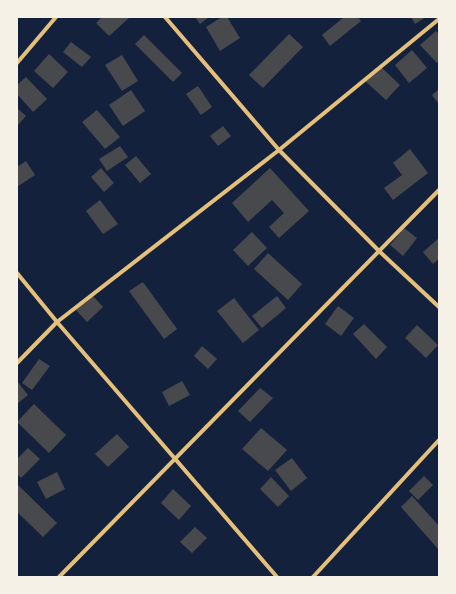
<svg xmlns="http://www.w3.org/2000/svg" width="456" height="594" viewBox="0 0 456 594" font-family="'Open Sans',sans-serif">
	<rect width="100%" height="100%" fill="#14213d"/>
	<g fill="#48494c">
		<polygon points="102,17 128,17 129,18 109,36 96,23"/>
		<polygon points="195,17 209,17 200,24"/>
		<polygon points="222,17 227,17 240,38 220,51 206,27"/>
		<polygon points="344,17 358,17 361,21 330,46 322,35"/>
		<polygon points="411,17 426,17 415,24"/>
		<polygon points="436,31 439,34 439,61 437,63 420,45"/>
		<polygon points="289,34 303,47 263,88 249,75"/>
		<polygon points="144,35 182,73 173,82 135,44"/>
		<polygon points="71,42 91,57 82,67 63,52"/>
		<polygon points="412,50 427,68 409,83 395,65"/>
		<polygon points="49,54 68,72 53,88 34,71"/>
		<polygon points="122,55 138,81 122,91 105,65"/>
		<polygon points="380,66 400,85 386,100 365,81"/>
		<polygon points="26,77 47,99 33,112 17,94 17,85"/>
		<polygon points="198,86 212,107 201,115 186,94"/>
		<polygon points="439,89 439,104 432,95"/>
		<polygon points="131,90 145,111 123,126 109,105"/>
		<polygon points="17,108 26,116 17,126"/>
		<polygon points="97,110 120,137 105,149 82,122"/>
		<polygon points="223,126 231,136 218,146 210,136"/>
		<polygon points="120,146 128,157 107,171 99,159"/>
		<polygon points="410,149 428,173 393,200 384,188 402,175 393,163"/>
		<polygon points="136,156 151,174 140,183 125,165"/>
		<polygon points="26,161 35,175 17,187 17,167"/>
		<polygon points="101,168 114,183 104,192 91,177"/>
		<polygon points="270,168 309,211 279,238 269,227 284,213 272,200 248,222 232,203"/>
		<polygon points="100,200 118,224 103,234 86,211"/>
		<polygon points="404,228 417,238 403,256 390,245"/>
		<polygon points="252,232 267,248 248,266 233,250"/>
		<polygon points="439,238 439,259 433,264 423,252"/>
		<polygon points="268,253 302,284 288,300 254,269"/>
		<polygon points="143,282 177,329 164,339 129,291"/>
		<polygon points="92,295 103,307 87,322 75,309"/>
		<polygon points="277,296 286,308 262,328 252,316"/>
		<polygon points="234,298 259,330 243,343 217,311"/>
		<polygon points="338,306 354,318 341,336 325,324"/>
		<polygon points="364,324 387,347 376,359 353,334"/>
		<polygon points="417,325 438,345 426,358 405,338"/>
		<polygon points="202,346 217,359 208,369 194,356"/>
		<polygon points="39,359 50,366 32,390 22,383"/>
		<polygon points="17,381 28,395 17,404"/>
		<polygon points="182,381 190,395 169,406 162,392"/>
		<polygon points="260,388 273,398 250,422 238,411"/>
		<polygon points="34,404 66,435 49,453 17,422"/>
		<polygon points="261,428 287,450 268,471 242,449"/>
		<polygon points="117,434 129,447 108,467 95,454"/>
		<polygon points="28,448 40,459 21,478 17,474 17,459"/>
		<polygon points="292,458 307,478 291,491 275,470"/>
		<polygon points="57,472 65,489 46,499 37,482"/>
		<polygon points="424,476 433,485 418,500 409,491"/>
		<polygon points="271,477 289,496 278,507 260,489"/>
		<polygon points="17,484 57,523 43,537 17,512"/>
		<polygon points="173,489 191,506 179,520 161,503"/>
		<polygon points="412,496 439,526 438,549 401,507"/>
		<polygon points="195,527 207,538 192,553 180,542"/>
	</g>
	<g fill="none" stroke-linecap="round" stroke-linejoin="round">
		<g stroke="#e5c07b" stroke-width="4">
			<polyline points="165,17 279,150 379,251 439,307"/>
			<polyline points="17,63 56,17"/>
			<polyline points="17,273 57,322 277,577"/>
			<polyline points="17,363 57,322 279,150 439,19"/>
			<polyline points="59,577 439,190"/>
			<polyline points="313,577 439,440"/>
		</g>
	</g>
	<rect width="456" height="594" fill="none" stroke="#f6f1e7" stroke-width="36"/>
</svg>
